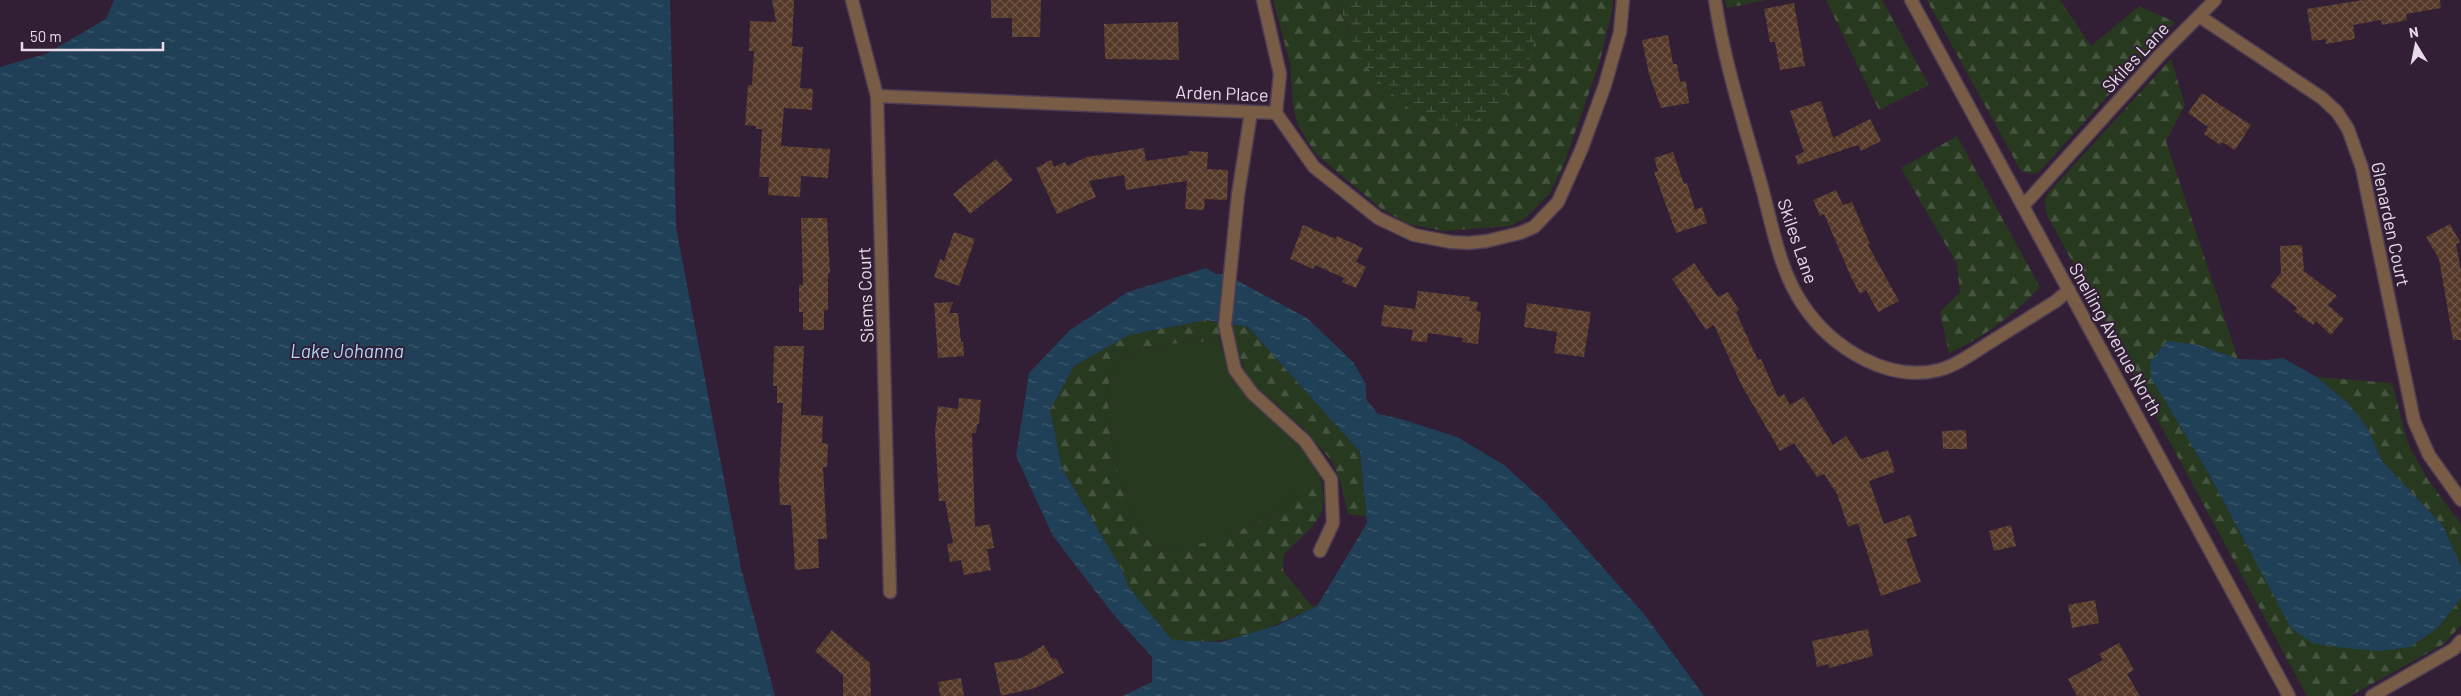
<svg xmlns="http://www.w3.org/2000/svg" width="2461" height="696" viewBox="0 0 2461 696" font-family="Barlow,sans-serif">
	<defs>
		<pattern id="forest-firs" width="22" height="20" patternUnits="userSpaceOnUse" patternTransform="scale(1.25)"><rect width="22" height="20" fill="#27391f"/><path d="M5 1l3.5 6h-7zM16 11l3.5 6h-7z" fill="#465540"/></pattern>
		<pattern id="wetland-marsh" width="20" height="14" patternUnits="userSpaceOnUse" patternTransform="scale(1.25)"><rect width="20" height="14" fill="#27391f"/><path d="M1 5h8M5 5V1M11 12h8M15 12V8" fill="none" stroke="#465540"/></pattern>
		<pattern id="water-ripples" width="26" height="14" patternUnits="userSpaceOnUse" patternTransform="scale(1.25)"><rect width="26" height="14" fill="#1f4056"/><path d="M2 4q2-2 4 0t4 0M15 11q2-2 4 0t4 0" fill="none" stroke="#405b6e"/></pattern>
		<pattern id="building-cross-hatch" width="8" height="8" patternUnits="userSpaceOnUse" patternTransform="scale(1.25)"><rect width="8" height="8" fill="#543928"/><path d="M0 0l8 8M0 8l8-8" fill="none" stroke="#6d5547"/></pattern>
	</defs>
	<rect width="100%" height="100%" fill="#321f36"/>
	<path fill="#27391f" d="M 1219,338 C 1222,348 1225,362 1231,371 C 1253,402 1309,435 1319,472 C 1299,484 1289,503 1270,515 C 1246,530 1199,548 1170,550 C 1122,552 1104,416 1109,381 C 1110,371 1117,361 1125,356 C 1145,342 1189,343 1214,341 Z"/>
	<g fill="url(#forest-firs)">
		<polygon points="1273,0 1337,0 1350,35 1537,34 1537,0 1613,0 1612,11 1599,64 1564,164 1550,193 1527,217 1510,226 1444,231 1408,224 1380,208 1314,152 1297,123 1293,104 1290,63"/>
		<polygon points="1725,0 1766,0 1727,8"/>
		<polygon points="1826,0 1882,0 1929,85 1879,110"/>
		<polygon points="1927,0 2060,0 2091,46 2139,6 2175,22 2038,173 2032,174 2021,171"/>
		<polygon points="2171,59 2185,105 2166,141 2238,359 2199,345 2151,378 2206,469 2250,552 2381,651 2410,647 2438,628 2461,598 2461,625 2444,644 2350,696 2307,696 2046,213 2045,200 2049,192"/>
		<path d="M 1957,136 L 2040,287 C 2014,315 1984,337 1949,353 L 1940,312 L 1960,292 L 1957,264 L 1901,168 Z"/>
		<path d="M 1206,320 L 1220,323 L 1219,338 L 1214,341 C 1189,343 1145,342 1125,356 C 1117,361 1110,371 1109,381 C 1104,416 1122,552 1170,550 C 1196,548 1249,529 1270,515 C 1289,503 1299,483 1319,472 C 1333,521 1312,523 1284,555 L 1283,571 L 1311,605 L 1317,606 C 1268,629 1228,648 1172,640 L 1128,586 L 1122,570 L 1062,468 L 1050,410 L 1074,366 L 1128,335 Z"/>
		<polygon points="1230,324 1248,327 1360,452 1366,516 1348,514 1340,480 1331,460 1303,428 1251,382 1245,372"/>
		<polygon points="2317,377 2392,383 2408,444 2428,480 2461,524 2461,566 2443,526 2382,461 2368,429 2349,404"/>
	</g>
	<polygon fill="url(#wetland-marsh)" points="1337,0 1537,0 1537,34 1530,59 1500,107 1462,128 1414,113 1383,86 1360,60"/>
	<g fill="url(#water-ripples)" fill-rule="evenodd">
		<polygon points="114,0 670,0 676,227 741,568 775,696 0,696 0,67 46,54 106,19"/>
		<path d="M 1206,268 L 1216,274 L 1225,274 L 1307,318 L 1353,362 L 1366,384 L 1366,399 L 1378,414 L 1401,419 L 1457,437 L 1504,465 L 1545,502 L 1644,614 L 1704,696 L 1123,696 L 1152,682 L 1152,657 L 1113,614 L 1053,536 L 1016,456 L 1029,373 L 1070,330 L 1128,292 ZM 1206,320 L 1248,327 L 1360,452 L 1367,523 L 1317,606 L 1278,625 L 1221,642 L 1172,640 L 1128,586 L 1122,570 L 1062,468 L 1050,410 L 1074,366 L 1129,335 Z"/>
		<polygon points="2166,341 2199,345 2238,359 2266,360 2283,358 2317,377 2349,404 2368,429 2382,461 2443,526 2461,566 2461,598 2438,628 2410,647 2381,651 2345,648 2312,643 2291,628 2206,469 2151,378 2150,363"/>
	</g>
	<g fill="url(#building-cross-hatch)">
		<polygon points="772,0 794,0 792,46 803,47 800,88 813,89 812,110 784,108 781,146 830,149 828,178 801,176 800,197 768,195 769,177 759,177 762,129 756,129 756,126 745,125 748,85 752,85 754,51 749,51 750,21 776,22"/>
		<polygon points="991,0 1041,0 1040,37 1012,37 1012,18 991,18"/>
		<polygon points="2363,0 2440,0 2441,8 2406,14 2407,20 2382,25 2381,20 2353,25 2355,39 2326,44 2326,39 2312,41 2307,9"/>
		<polygon points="1794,3 1805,66 1780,70 1775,42 1770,42 1764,9"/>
		<polygon points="1178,22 1179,60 1105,59 1104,24"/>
		<polygon points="1668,35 1673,64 1677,64 1680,82 1686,81 1689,103 1661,108 1649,74 1642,40"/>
		<polygon points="2202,93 2251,125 2235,150 2222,142 2220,145 2204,134 2208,127 2188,113"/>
		<polygon points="1821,101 1833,138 1870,119 1881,141 1861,151 1858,145 1798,165 1795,156 1804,152 1790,111"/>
		<polygon points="1144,148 1146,161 1188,155 1189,151 1208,152 1207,169 1228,170 1227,200 1205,199 1204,210 1185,209 1187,181 1126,190 1124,175 1089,181 1096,197 1057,214 1036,168 1051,160 1054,167 1065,162 1067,166 1087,157"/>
		<polygon points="1673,152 1684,184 1687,183 1695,210 1702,207 1707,223 1676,233 1654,172 1658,171 1654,158"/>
		<polygon points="996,159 1013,180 970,214 953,194"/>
		<polygon points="1836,190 1843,205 1852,202 1870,244 1868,245 1899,301 1878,312 1866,290 1860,294 1851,277 1824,214 1820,216 1813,200"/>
		<polygon points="801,218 827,218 830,273 828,273 828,310 824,310 824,330 803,330 803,312 799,312 799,285 803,285"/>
		<polygon points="2450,224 2460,242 2456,244 2461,271 2461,340 2453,340 2439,259 2426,237"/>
		<polygon points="1303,225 1336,239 1337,236 1363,248 1356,262 1366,267 1356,288 1342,282 1344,278 1315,265 1313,269 1290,259"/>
		<polygon points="954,232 975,239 959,286 934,277 940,259 944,261"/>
		<polygon points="2302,245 2304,271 2337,296 2328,305 2344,319 2331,335 2316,321 2313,325 2294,311 2297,308 2270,286 2281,273 2280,246"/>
		<polygon points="1694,263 1718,297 1728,292 1739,310 1736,312 1758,360 1761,359 1778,397 1784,394 1790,405 1804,397 1833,445 1846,436 1861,459 1888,450 1895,472 1869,481 1884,524 1910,515 1917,536 1906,539 1921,582 1881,596 1858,523 1848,527 1837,494 1824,474 1817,477 1794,443 1780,451 1742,386 1714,325 1706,330 1672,279"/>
		<polygon points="1418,291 1470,297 1469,301 1478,302 1476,311 1481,312 1478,344 1462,342 1463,338 1428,333 1427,342 1411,341 1413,330 1381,326 1384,305 1415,309"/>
		<polygon points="953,302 949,313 958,313 961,342 963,342 964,356 938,358 934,303"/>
		<polygon points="1527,303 1591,312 1584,357 1554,353 1557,332 1524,327"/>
		<polygon points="774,346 804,346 801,415 823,416 822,443 828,444 827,467 823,467 827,539 818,539 819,568 795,570 791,505 780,505 779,480 783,403 777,403 777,386 773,386"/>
		<polygon points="959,398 981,400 979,424 977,424 976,433 972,433 975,527 990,524 994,548 987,549 991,570 964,575 961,560 950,562 947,544 953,543 945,501 939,501 935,432 938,406 958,409"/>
		<polygon points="1966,430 1967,449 1943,449 1942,431"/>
		<polygon points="2011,525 2016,546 1994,551 1989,531"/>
		<polygon points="2095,600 2099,623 2072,628 2068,605"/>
		<polygon points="1868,629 1873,656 1829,668 1828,664 1817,667 1812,641"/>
		<polygon points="832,630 870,663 871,696 843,696 843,675 815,651"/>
		<polygon points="2119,643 2134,670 2127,674 2140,696 2077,696 2068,679 2103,660 2099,654"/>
		<polygon points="1044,645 1052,659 1056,658 1064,673 1035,688 1001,696 994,663 1022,658"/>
		<polygon points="961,678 964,696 940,696 938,682"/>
	</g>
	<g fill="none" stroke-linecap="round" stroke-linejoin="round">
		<defs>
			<g id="minor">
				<polyline points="852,0 877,96 890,592"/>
				<polyline points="1263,0 1280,74 1276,113"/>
				<path d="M 1715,0 C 1724,62 1744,123 1761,184 C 1772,224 1779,270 1803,305 C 1831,347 1887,383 1939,370 C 1957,365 1973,353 1989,343 C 2011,329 2034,315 2056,301 L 2069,290"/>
				<polyline points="1911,0 2289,696"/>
				<polyline points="2199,16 2322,98 2337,112 2348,129 2362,168 2414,421 2429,455 2461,500"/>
				<polyline points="877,96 1276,113 1314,167 1378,218 1414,235 1451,242 1469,243 1487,241 1520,233 1534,227 1558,202 1582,148 1605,85 1620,32 1623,0"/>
				<polyline points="1251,112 1238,195 1225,325 1235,370 1253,394 1305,441 1331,479 1333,523 1320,551"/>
				<polyline points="2023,206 2160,55 2215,0"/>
				<polyline points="2372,696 2454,649 2461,641"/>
			</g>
		</defs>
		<use href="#minor" stroke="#4f3d53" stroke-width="15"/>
		<use href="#minor" stroke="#795c45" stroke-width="12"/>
	</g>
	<g text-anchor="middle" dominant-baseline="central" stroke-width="4" stroke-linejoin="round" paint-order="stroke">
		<g font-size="18" fill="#e7dbe9" stroke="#321f36">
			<text transform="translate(2135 57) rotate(-47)">Skiles Lane</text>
			<text transform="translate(1222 93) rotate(2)">Arden Place</text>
			<text transform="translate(2391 224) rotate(78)">Glenarden Court</text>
			<text transform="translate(1798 241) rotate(71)">Skiles Lane</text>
			<text transform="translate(865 295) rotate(-92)">Siems Court</text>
			<text transform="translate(2116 339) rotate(61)">Snelling Avenue North</text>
		</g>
		<g font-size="19" font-style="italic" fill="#abd9fa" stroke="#321f36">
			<text x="347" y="350">Lake Johanna</text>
		</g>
	</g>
	<g transform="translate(2416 45) rotate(350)" stroke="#321f36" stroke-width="4" paint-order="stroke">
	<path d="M0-4L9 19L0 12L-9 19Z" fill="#e7dbe9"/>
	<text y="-8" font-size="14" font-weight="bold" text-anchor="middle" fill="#e7dbe9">N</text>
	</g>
	<path d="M22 42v8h141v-8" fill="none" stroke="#e7dbe9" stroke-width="2.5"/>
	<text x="30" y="42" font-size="15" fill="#e7dbe9" stroke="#321f36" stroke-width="4" paint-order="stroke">50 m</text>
</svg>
